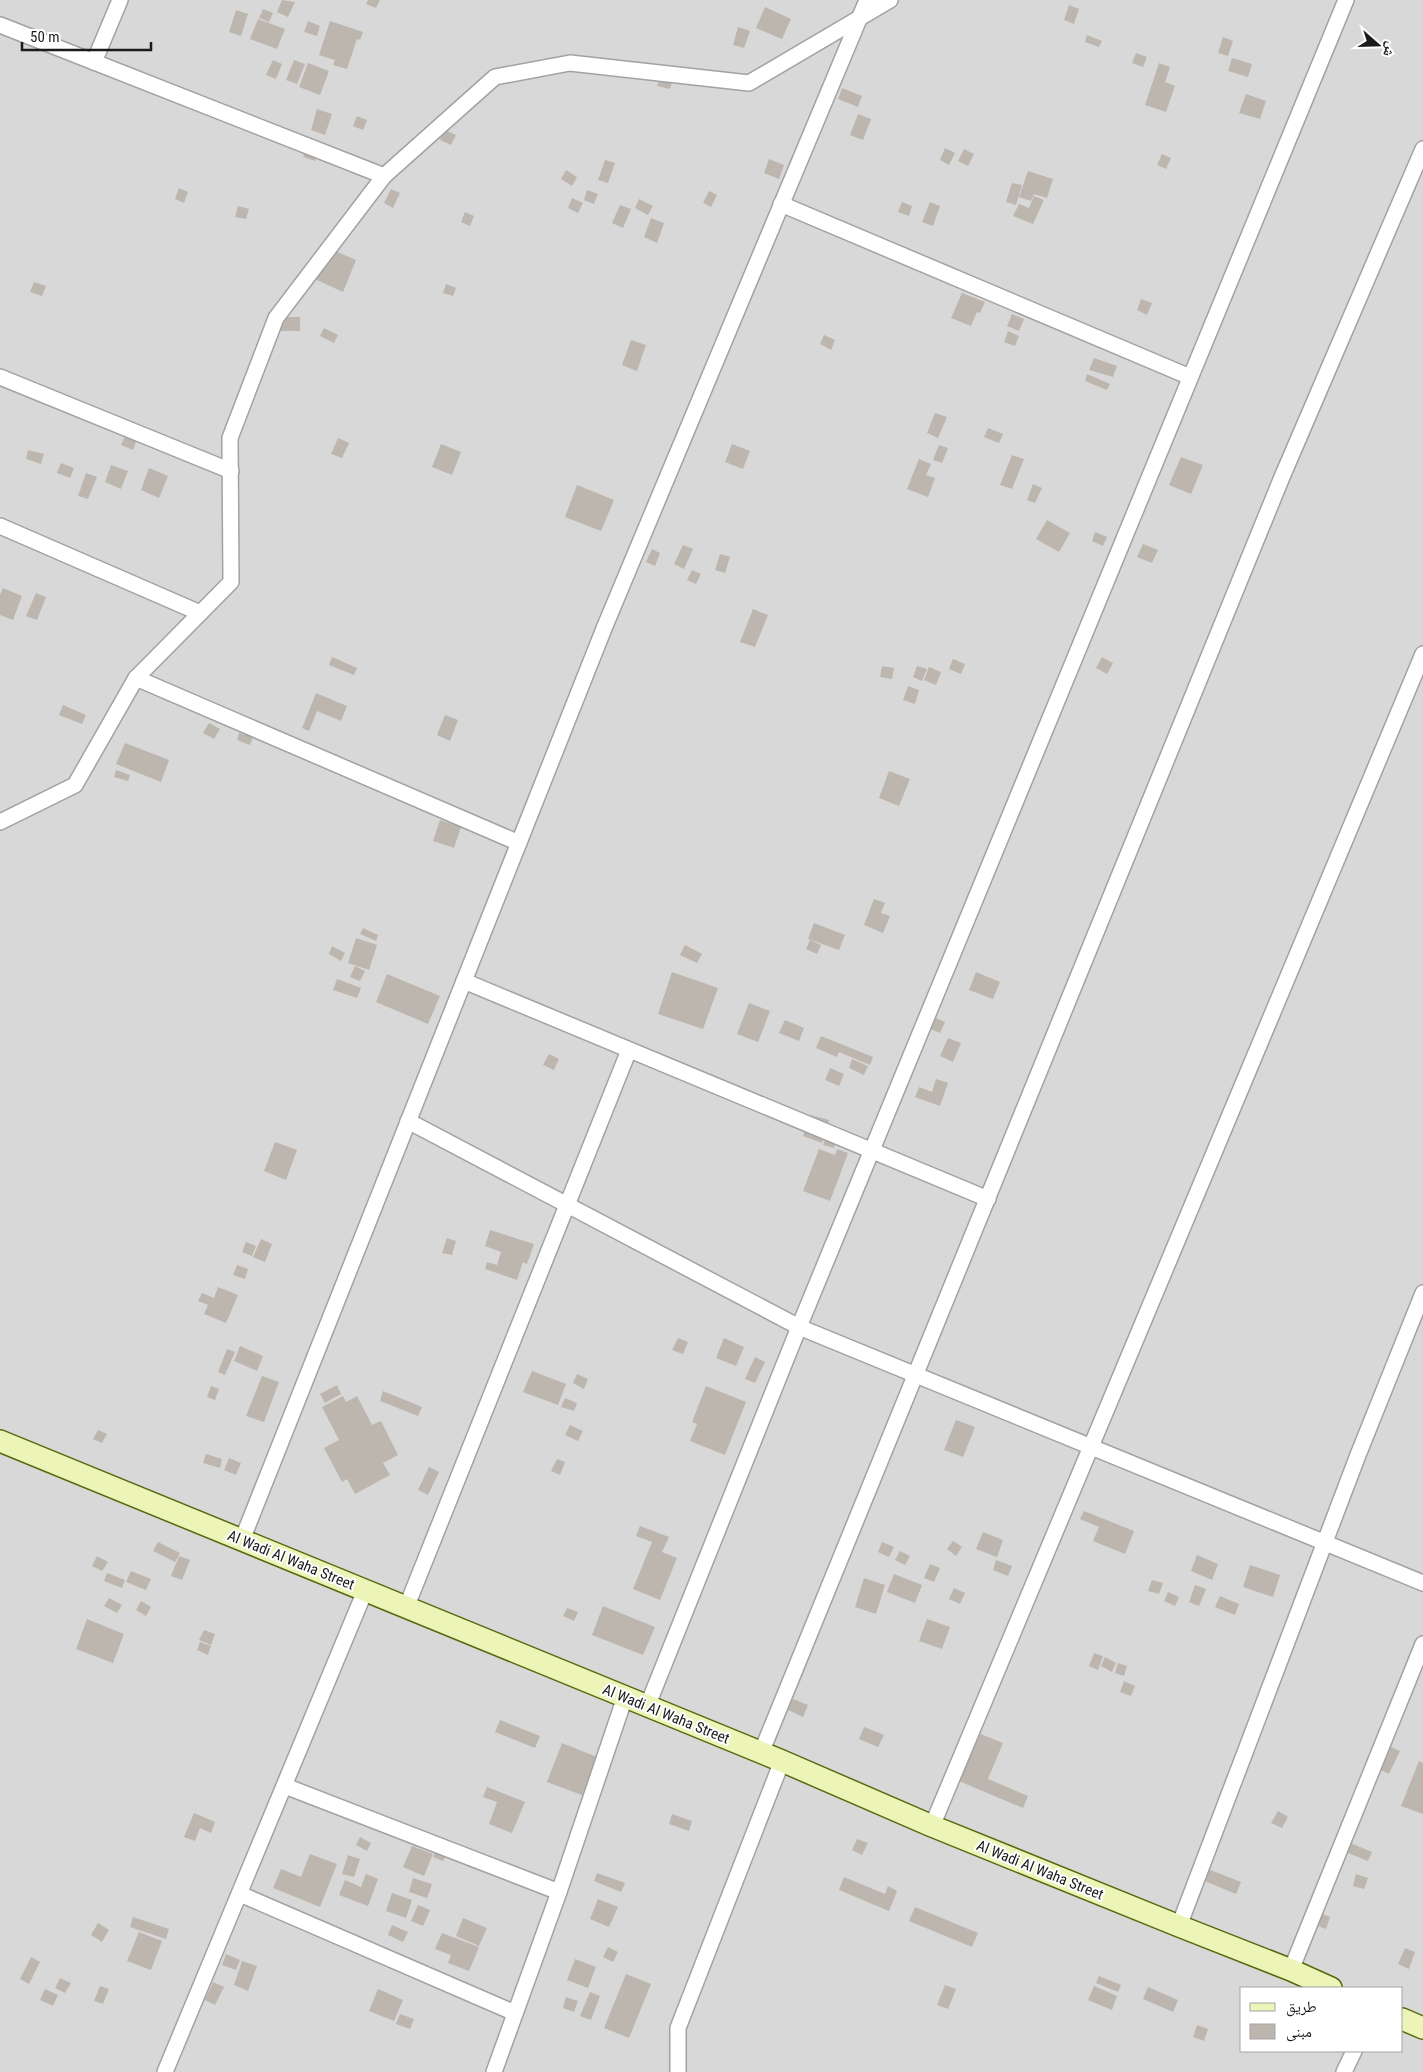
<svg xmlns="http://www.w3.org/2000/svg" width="1423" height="2072" viewBox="0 0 1423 2072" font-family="'Roboto Condensed','Noto Naskh Arabic',sans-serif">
	<rect width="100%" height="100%" fill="#eceae2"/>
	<path fill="#d9d8d8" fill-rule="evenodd" d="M 0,0 L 1423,0 L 1423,2072 L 0,2072 ZM 1242,1988 L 1402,1988 L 1402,2051 L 1242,2051 Z"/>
	<g fill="#bcb6af">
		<polygon points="282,0 295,2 288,17 277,12"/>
		<polygon points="368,0 380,0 376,8 366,4"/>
		<polygon points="1069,5 1079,9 1074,24 1064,20"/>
		<polygon points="765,7 791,19 782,39 756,28"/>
		<polygon points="263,9 273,13 269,22 259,18"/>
		<polygon points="236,10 248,14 241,36 229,32"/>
		<polygon points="258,19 285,29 277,49 250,39"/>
		<polygon points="308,21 320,26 317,36 304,32"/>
		<polygon points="330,21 363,32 360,40 357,39 347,69 333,65 335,60 319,55"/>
		<polygon points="738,27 750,31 744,48 733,45"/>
		<polygon points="1087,35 1102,41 1099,47 1085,42"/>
		<polygon points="1223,37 1233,41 1228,56 1218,53"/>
		<polygon points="1136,53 1147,57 1143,67 1132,63"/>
		<polygon points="1232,58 1252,64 1248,77 1228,71"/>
		<polygon points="273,60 282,64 276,79 266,75"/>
		<polygon points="294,60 305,64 297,84 286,80"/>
		<polygon points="308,63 329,71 320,95 299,87"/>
		<polygon points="1159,63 1170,67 1165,82 1175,86 1166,112 1145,105"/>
		<polygon points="661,75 673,79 670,89 657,86"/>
		<polygon points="842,88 862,96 858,107 838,99"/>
		<polygon points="1246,94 1266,101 1260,119 1239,113"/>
		<polygon points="317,109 332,114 325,135 311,130"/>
		<polygon points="858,114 871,119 863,140 850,135"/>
		<polygon points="357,116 367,120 363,130 353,126"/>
		<polygon points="445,130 456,135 451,145 440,140"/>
		<polygon points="307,144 319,148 315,161 303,157"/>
		<polygon points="945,148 955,153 949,165 940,160"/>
		<polygon points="964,149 974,154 968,166 958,161"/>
		<polygon points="1162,154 1171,158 1166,169 1157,165"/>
		<polygon points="769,159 784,165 779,179 764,173"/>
		<polygon points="605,160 615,163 608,183 598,180"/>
		<polygon points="566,170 577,177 572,186 561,179"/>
		<polygon points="1028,171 1053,179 1047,198 1034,194 1031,201 1019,197"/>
		<polygon points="1012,183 1022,185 1016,205 1006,202"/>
		<polygon points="179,188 188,192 184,203 175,199"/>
		<polygon points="391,189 400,193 393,208 384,203"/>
		<polygon points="587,190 598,194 594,204 584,200"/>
		<polygon points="709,191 717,195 711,207 703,203"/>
		<polygon points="1034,196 1044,200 1033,224 1013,216 1019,204 1029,208"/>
		<polygon points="572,198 583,203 578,213 568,208"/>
		<polygon points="639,199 653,206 648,215 635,208"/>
		<polygon points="902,202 912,206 909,216 898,212"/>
		<polygon points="930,202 940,206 933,226 922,222"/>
		<polygon points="620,205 631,209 623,228 612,223"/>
		<polygon points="238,206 249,209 246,219 235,217"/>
		<polygon points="465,212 474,216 470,226 461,222"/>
		<polygon points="651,218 664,223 657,243 644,237"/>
		<polygon points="321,245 356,260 343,292 308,276"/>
		<polygon points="34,282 46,286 42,296 30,292"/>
		<polygon points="446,284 456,288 453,296 443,293"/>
		<polygon points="962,293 985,302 980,313 977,312 971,326 951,318"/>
		<polygon points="1141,299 1152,303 1147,315 1137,310"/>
		<polygon points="1012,314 1024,319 1019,331 1007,326"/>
		<polygon points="278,317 300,317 300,331 279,331"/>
		<polygon points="324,328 338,335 334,343 320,336"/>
		<polygon points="1008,331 1019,336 1015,346 1004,342"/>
		<polygon points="824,335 835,340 831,350 820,344"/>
		<polygon points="631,340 646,345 637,371 622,365"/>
		<polygon points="1094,358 1117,366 1113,377 1089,370"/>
		<polygon points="1087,374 1110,384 1107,390 1085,381"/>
		<polygon points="935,413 947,417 938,438 927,433"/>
		<polygon points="988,428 1003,434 999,443 984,437"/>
		<polygon points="126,434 137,439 133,450 121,445"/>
		<polygon points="338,438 349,443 342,458 331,454"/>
		<polygon points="441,444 461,452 452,475 432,467"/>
		<polygon points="732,444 750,451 743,469 725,462"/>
		<polygon points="939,445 948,448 942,463 933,460"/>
		<polygon points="28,450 44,454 41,464 26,459"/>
		<polygon points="1012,455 1024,459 1012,489 1000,485"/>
		<polygon points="1181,457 1203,465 1191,494 1169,485"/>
		<polygon points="919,459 931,464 926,475 935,478 928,497 907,489"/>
		<polygon points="61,463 74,468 70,478 57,473"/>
		<polygon points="111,465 128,471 121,489 105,482"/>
		<polygon points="149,468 168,476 159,498 141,490"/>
		<polygon points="86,473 97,477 88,499 78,496"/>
		<polygon points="1033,484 1042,488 1035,503 1027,500"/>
		<polygon points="577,485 614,500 601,531 565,517"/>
		<polygon points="1047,520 1070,533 1059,552 1036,539"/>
		<polygon points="1095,532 1107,537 1103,546 1092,541"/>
		<polygon points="1143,544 1158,550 1152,563 1137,557"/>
		<polygon points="683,545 693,549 684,569 674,564"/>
		<polygon points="652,549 660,553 655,566 646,562"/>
		<polygon points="720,554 730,557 725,573 715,570"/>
		<polygon points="692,570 701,574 696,584 687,580"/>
		<polygon points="3,588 22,596 13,620 0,615 0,595"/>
		<polygon points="36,593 46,597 37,620 26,616"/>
		<polygon points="753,609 768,615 755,647 740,642"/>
		<polygon points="332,657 357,668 354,675 329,665"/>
		<polygon points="1102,657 1113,663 1107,674 1096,668"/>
		<polygon points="953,659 965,664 961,674 949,669"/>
		<polygon points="882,666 894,668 892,679 880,677"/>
		<polygon points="917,666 927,669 922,681 913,677"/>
		<polygon points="929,667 941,672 936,685 924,680"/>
		<polygon points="908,686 919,690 915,704 903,700"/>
		<polygon points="316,693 347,706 341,721 317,711 309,731 302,728"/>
		<polygon points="63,705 86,715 82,724 59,715"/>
		<polygon points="445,715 458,720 450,741 437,735"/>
		<polygon points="209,723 220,729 214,739 203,733"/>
		<polygon points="239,733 253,737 250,745 237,740"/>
		<polygon points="125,743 169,760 161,782 116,764"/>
		<polygon points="116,770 130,775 128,781 114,777"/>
		<polygon points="889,771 910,779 899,806 879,798"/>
		<polygon points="440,820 461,827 454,848 433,841"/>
		<polygon points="874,899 885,903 881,913 890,916 883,933 864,925"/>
		<polygon points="814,923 845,935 839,950 808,939"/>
		<polygon points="363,928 378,935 376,941 360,934"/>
		<polygon points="356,938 377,945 369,970 348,963"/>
		<polygon points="810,940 821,945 817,954 806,949"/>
		<polygon points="685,945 702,954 697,963 680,955"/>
		<polygon points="332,946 345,953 341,961 329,954"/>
		<polygon points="355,966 365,971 360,981 350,977"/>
		<polygon points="672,972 718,988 703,1029 658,1014"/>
		<polygon points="976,972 1000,982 993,999 969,990"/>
		<polygon points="387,974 440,996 428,1024 376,1002"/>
		<polygon points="337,979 361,988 357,998 333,990"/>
		<polygon points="749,1003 770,1011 758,1042 737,1034"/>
		<polygon points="936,1018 945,1022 940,1033 931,1029"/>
		<polygon points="785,1020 804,1028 799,1041 779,1033"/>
		<polygon points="821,1036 873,1057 870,1065 839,1052 837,1057 816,1048"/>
		<polygon points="948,1038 961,1043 953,1062 940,1056"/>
		<polygon points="549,1054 559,1059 554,1070 543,1065"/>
		<polygon points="852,1059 868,1066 864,1075 849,1068"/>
		<polygon points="830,1068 844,1074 839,1086 825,1080"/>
		<polygon points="936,1079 948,1083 940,1106 915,1097 919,1087 932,1092"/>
		<polygon points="810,1115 829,1120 822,1143 803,1136"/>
		<polygon points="830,1125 840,1129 834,1148 823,1145"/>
		<polygon points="275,1142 297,1150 286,1180 264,1171"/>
		<polygon points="819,1149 835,1155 837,1149 848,1153 830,1201 803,1191"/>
		<polygon points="490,1230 534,1244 527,1264 523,1262 517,1280 485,1269 487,1262 497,1265 501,1252 485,1246"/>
		<polygon points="447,1238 456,1241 452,1255 442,1253"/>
		<polygon points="261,1239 272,1244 265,1262 253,1257"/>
		<polygon points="246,1242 256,1246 252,1256 242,1252"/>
		<polygon points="237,1265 248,1269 245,1279 233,1275"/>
		<polygon points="218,1287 238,1295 226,1323 204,1314 208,1305 198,1301 202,1293 214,1298"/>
		<polygon points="678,1338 688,1342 683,1354 672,1350"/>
		<polygon points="724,1338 744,1347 736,1366 716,1358"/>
		<polygon points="240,1346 263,1356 257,1371 234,1361"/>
		<polygon points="227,1349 235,1352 225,1375 218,1372"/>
		<polygon points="755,1357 765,1362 755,1383 745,1379"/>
		<polygon points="532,1371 566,1384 558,1405 523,1392"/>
		<polygon points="577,1374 588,1379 584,1389 573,1383"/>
		<polygon points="262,1376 279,1382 264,1422 246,1416"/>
		<polygon points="337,1385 341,1394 325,1403 320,1394"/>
		<polygon points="211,1386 219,1389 215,1400 207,1397"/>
		<polygon points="706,1386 746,1402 725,1455 690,1441 697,1424 692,1422"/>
		<polygon points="383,1391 422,1407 418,1416 380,1401"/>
		<polygon points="343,1396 346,1402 357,1396 372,1425 381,1421 398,1455 383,1463 390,1475 355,1494 347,1479 342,1482 324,1448 339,1440 322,1407"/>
		<polygon points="565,1398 577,1403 574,1411 561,1407"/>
		<polygon points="956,1420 975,1427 963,1457 944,1450"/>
		<polygon points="570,1425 583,1431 578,1441 565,1435"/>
		<polygon points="98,1430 107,1434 102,1443 93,1439"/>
		<polygon points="206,1454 222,1459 220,1468 203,1463"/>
		<polygon points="229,1458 241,1463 236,1475 224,1470"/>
		<polygon points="557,1459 565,1462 560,1475 551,1471"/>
		<polygon points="429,1467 439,1472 428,1495 418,1490"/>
		<polygon points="1084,1511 1134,1531 1125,1554 1093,1541 1099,1527 1080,1519"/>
		<polygon points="640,1526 669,1537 662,1552 677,1558 660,1600 633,1589 652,1542 636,1536"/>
		<polygon points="983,1532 1003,1540 997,1557 976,1549"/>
		<polygon points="953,1541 962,1547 956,1556 947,1549"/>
		<polygon points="158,1542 180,1553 175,1562 153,1551"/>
		<polygon points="882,1542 894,1547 889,1557 878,1552"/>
		<polygon points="900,1551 910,1556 905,1565 895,1560"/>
		<polygon points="1197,1555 1218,1564 1212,1580 1191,1571"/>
		<polygon points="97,1556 108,1562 102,1571 92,1566"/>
		<polygon points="179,1556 190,1560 182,1580 171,1576"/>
		<polygon points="996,1560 1012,1566 1008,1576 993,1570"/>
		<polygon points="930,1564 940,1568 934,1582 924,1578"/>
		<polygon points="1250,1565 1280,1575 1273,1597 1243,1587"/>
		<polygon points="131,1571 151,1579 146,1590 126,1582"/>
		<polygon points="107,1573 125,1580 122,1588 104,1581"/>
		<polygon points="894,1574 922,1585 915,1603 887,1592"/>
		<polygon points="864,1578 885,1585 876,1614 855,1607"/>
		<polygon points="1152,1580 1163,1583 1159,1594 1148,1591"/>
		<polygon points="1195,1585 1206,1589 1199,1606 1189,1602"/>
		<polygon points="954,1588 965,1593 960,1604 949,1599"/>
		<polygon points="1168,1592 1179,1597 1175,1606 1164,1601"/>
		<polygon points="1220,1596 1239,1604 1235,1615 1215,1607"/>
		<polygon points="109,1598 122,1605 117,1613 104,1606"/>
		<polygon points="141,1601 151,1607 146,1616 136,1610"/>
		<polygon points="603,1606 655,1627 643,1655 592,1635"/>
		<polygon points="567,1608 578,1612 574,1621 563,1616"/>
		<polygon points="87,1619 124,1634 113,1663 76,1649"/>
		<polygon points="927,1619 950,1627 942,1649 919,1641"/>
		<polygon points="204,1630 215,1634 211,1645 199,1640"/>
		<polygon points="200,1642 211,1646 208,1655 197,1650"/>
		<polygon points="1094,1653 1103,1656 1098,1670 1089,1666"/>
		<polygon points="1105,1657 1116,1663 1112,1672 1101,1666"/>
		<polygon points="1118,1663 1127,1666 1124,1676 1115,1673"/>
		<polygon points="1124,1681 1135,1686 1131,1696 1120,1692"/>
		<polygon points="793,1699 808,1705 803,1717 788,1710"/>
		<polygon points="500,1720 540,1736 535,1748 495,1732"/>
		<polygon points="864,1727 884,1735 878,1747 859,1739"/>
		<polygon points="973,1731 1003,1743 988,1779 1028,1796 1023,1808 954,1779"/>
		<polygon points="562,1743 612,1763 600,1792 587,1797 547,1782"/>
		<polygon points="1386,1745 1400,1751 1389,1774 1376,1768"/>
		<polygon points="1419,1761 1423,1763 1423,1814 1401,1806"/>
		<polygon points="487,1787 525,1802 512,1833 489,1824 497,1802 483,1797"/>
		<polygon points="1278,1811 1288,1817 1282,1828 1271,1823"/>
		<polygon points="194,1813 215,1822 211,1833 200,1828 195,1841 184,1837"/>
		<polygon points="672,1814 692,1821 689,1831 669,1824"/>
		<polygon points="360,1837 371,1843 367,1851 356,1845"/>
		<polygon points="857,1839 868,1843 862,1855 852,1850"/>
		<polygon points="1348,1842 1372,1852 1368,1861 1343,1851"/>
		<polygon points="412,1846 433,1854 424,1876 403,1867"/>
		<polygon points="437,1847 448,1851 443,1861 433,1857"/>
		<polygon points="310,1854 337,1864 320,1907 273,1888 281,1869 301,1877"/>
		<polygon points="348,1855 360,1859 354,1877 342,1874"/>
		<polygon points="1200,1866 1241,1882 1236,1894 1195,1877"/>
		<polygon points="597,1873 625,1883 621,1892 594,1881"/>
		<polygon points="366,1874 378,1879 368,1906 339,1895 345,1880 361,1887"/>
		<polygon points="1356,1874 1368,1878 1364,1889 1353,1886"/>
		<polygon points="844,1877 885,1894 888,1886 897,1891 889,1911 839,1890"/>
		<polygon points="413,1878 432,1884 427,1898 409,1892"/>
		<polygon points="392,1893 412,1900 406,1918 386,1911"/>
		<polygon points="598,1899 618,1907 609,1927 590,1919"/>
		<polygon points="418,1905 430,1910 423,1926 411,1921"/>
		<polygon points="915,1907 978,1933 972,1947 909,1921"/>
		<polygon points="1320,1913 1330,1917 1326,1929 1315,1925"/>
		<polygon points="133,1917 169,1929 166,1939 130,1927"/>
		<polygon points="463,1918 487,1928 479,1946 456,1936"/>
		<polygon points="98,1923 109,1930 102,1942 91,1935"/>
		<polygon points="392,1925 408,1932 403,1942 388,1935"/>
		<polygon points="139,1932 162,1941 151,1970 127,1961"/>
		<polygon points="442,1933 479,1947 469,1971 448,1963 451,1955 435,1949"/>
		<polygon points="608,1947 618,1952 613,1962 603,1957"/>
		<polygon points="1405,1948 1415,1952 1409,1969 1398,1964"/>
		<polygon points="226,1954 240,1960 236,1970 222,1965"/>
		<polygon points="31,1957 40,1962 29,1984 20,1979"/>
		<polygon points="575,1959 596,1967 588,1988 567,1980"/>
		<polygon points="242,1961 257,1966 248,1991 234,1985"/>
		<polygon points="626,1974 651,1984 629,2038 604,2028"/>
		<polygon points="1099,1976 1121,1985 1118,1992 1096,1983"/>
		<polygon points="60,1978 71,1983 65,1993 55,1988"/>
		<polygon points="213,1982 224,1987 215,2005 205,2000"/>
		<polygon points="945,1985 956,1989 948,2009 937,2005"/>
		<polygon points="100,1986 109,1989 103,2004 94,2001"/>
		<polygon points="1094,1986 1117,1996 1112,2010 1088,2000"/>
		<polygon points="1148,1987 1178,2000 1173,2012 1143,1999"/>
		<polygon points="45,1989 58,1995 53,2006 40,2000"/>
		<polygon points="378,1989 403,2000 394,2021 369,2011"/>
		<polygon points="590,1992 600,1996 591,2020 580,2016"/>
		<polygon points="566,1997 578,2001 574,2012 563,2008"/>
		<polygon points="400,2014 414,2019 410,2029 396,2024"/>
		<polygon points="1197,2025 1208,2029 1204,2041 1193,2037"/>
	</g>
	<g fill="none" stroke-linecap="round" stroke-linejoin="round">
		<defs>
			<g id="street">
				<polyline points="0,25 384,176"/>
				<polyline points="94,62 120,0"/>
				<polyline points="781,204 1190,377"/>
				<polyline points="0,377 231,471"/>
				<polyline points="0,526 200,613"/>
				<polyline points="136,678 519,843"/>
				<polyline points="0,822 75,785 136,678 231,582 230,438 276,318 384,176 495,77 570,63 749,83 890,0"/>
				<polyline points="464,981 988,1199"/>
				<polyline points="408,1121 799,1327 1423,1583"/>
				<polyline points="242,1540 605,626 867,0"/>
				<polyline points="406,1608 629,1050"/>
				<polyline points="647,1707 799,1327 1346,0"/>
				<polyline points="761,1753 1282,477 1423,149"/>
				<polyline points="285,1786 559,1892"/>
				<polyline points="932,1826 1423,654"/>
				<polyline points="240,1894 515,2013"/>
				<polyline points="1179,1926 1358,1455 1423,1293"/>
				<polyline points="1291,1970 1423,1644"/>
				<polyline points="165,2072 365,1591"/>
				<polyline points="494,2072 559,1892 625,1697"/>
				<polyline points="678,2072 678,2028 782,1761"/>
				<polyline points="1344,2072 1354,2051"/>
			</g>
			<g id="secondary">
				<polyline points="0,1441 782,1761 932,1826 1179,1926 1291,1970 1331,1988"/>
				<polyline points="1402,2019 1423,2028"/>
			</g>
		</defs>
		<use href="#street" stroke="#a2a2a2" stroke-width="18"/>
		<use href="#secondary" stroke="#57690c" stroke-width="24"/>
		<use href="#street" stroke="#fff" stroke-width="15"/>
		<use href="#secondary" stroke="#ecf4b8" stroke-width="21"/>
	</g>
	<g text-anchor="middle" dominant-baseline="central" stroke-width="4" stroke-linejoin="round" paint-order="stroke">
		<g font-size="15" fill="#1b1b1b" stroke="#fff">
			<text transform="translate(291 1560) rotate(22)">Al Wadi Al Waha Street</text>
			<text transform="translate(666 1714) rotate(22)">Al Wadi Al Waha Street</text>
			<text transform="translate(1040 1870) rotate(22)">Al Wadi Al Waha Street</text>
		</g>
	</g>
	<rect x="1240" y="1987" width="162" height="65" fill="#ffffff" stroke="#a4a4a4"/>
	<rect x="1250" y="2003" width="25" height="8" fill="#ecf4b8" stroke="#a4a4a4"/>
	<text x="1286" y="2012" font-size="15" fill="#1b1b1b">طريق</text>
	<rect x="1250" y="2024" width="25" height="15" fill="#bcb6af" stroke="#a4a4a4"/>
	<text x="1286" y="2037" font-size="15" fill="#1b1b1b">مبنى</text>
	<g transform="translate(1378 45) rotate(110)" stroke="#ffffff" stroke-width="4" paint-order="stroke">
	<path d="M0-4L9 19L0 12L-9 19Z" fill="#1b1b1b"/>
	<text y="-8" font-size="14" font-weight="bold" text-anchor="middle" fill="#1b1b1b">ش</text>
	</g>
	<path d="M22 42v8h129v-8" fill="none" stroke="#1b1b1b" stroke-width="2.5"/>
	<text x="30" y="42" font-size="15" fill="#1b1b1b" stroke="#ffffff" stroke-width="4" paint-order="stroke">50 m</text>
</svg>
